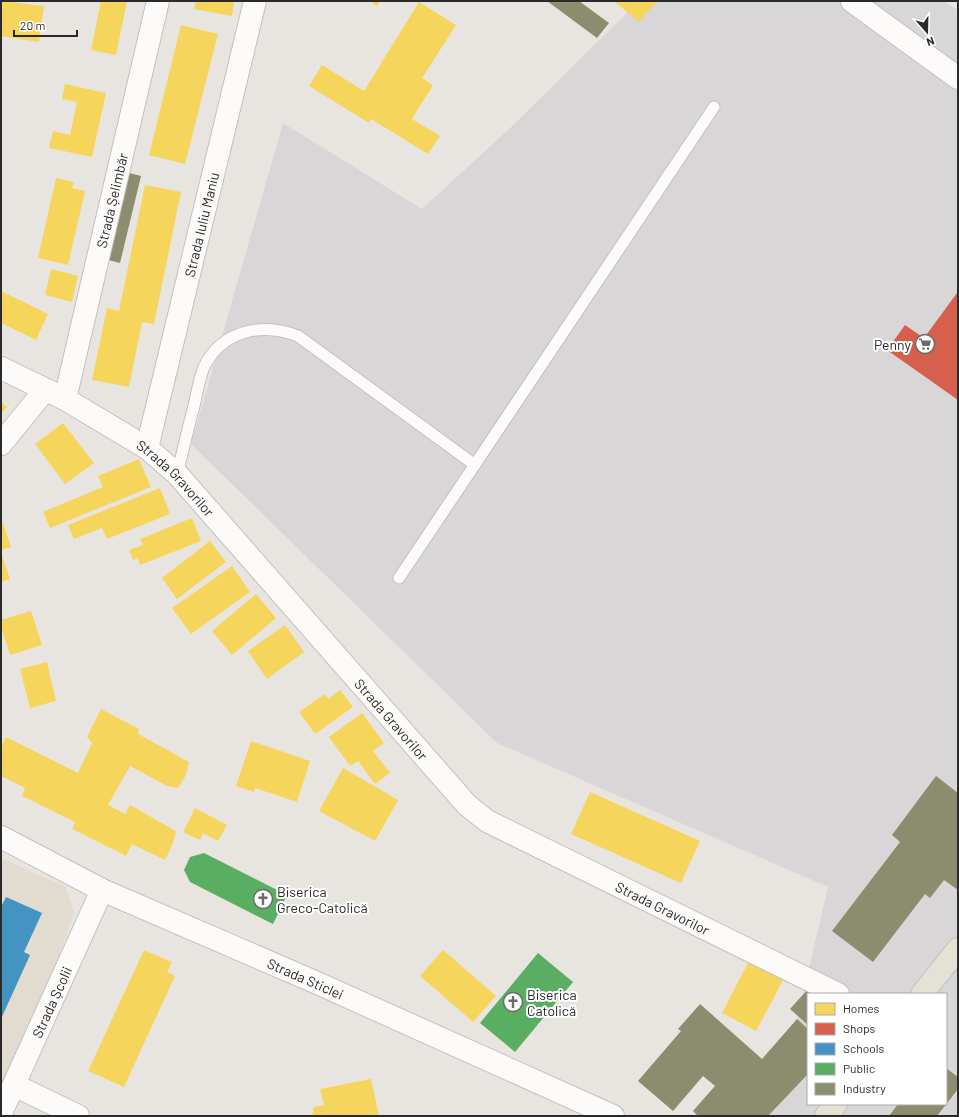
<svg xmlns="http://www.w3.org/2000/svg" width="959" height="1117" viewBox="0 0 959 1117" font-family="Barlow,sans-serif">
	<rect width="100%" height="100%" fill="#e8e5e1"/>
	<path fill="#d9d6d8" fill-rule="evenodd" d="M 639,1 L 943,1 L 958,10 L 958,1116 L 755,1116 L 786,1067 L 828,887 L 497,743 L 191,444 L 283,123 L 422,209 L 509,129 ZM 808,994 L 946,994 L 946,1104 L 808,1104 Z"/>
	<polygon fill="#e2dcd0" points="1,858 66,887 74,913 14,1085 1,1113"/>
	<g fill="#f6d55c">
		<polygon points="1,1 44,6 39,42 1,36"/>
		<polygon points="101,1 127,1 116,55 91,50"/>
		<polygon points="196,1 234,1 232,16 194,9"/>
		<polygon points="370,1 380,1 377,6"/>
		<polygon points="614,1 657,1 639,22"/>
		<polygon points="419,2 456,25 422,78 433,85 412,119 440,136 428,154 371,119 369,123 309,86 322,65 364,91"/>
		<polygon points="181,25 218,34 185,164 149,155"/>
		<polygon points="65,84 106,93 92,157 49,148 53,131 70,135 77,102 62,99"/>
		<polygon points="56,178 74,182 72,188 85,191 68,265 38,258"/>
		<polygon points="145,185 181,192 154,324 142,322 129,387 92,380 107,308 119,311"/>
		<polygon points="51,269 78,276 72,302 45,295"/>
		<polygon points="1,291 48,314 36,340 1,323"/>
		<polygon points="1,402 7,407 1,414"/>
		<polygon points="63,423 94,463 65,484 35,444"/>
		<polygon points="139,459 151,487 50,528 43,512 103,487 98,476"/>
		<polygon points="160,488 170,514 107,539 102,528 74,539 68,525"/>
		<polygon points="1,517 11,547 1,550"/>
		<polygon points="192,518 201,541 140,565 138,558 133,560 129,550 143,545 140,539"/>
		<polygon points="210,541 226,562 177,599 162,578"/>
		<polygon points="1,553 10,579 1,582"/>
		<polygon points="232,566 250,592 191,634 172,608"/>
		<polygon points="256,594 276,618 232,655 212,631"/>
		<polygon points="31,611 42,645 10,655 1,627 1,620"/>
		<polygon points="285,625 304,652 267,679 248,651"/>
		<polygon points="47,662 56,701 30,708 20,669"/>
		<polygon points="340,690 353,707 315,734 299,712 325,694 328,699"/>
		<polygon points="101,709 139,729 138,734 189,762 186,775 178,788 167,786 130,766 108,805 125,814 130,805 176,831 173,843 165,860 132,844 126,856 72,829 75,822 22,796 25,788 1,776 1,747 6,737 78,773 92,743 87,737"/>
		<polygon points="362,713 384,743 373,751 390,773 375,784 358,761 350,766 329,737"/>
		<polygon points="251,741 310,761 297,802 255,788 254,792 236,786"/>
		<polygon points="343,768 398,800 375,841 319,811"/>
		<polygon points="590,792 700,841 681,883 571,834"/>
		<polygon points="195,808 227,825 218,841 203,833 200,840 183,832"/>
		<polygon points="144,950 172,962 167,972 175,976 124,1087 88,1071"/>
		<polygon points="443,950 496,996 473,1022 420,976"/>
		<polygon points="749,961 787,973 756,1031 722,1013"/>
		<polygon points="371,1079 379,1116 312,1116 314,1107 324,1105 320,1089"/>
	</g>
	<polygon fill="#d6604d" points="957,293 958,293 958,400 887,350 905,325 924,338"/>
	<polygon fill="#4393c3" points="6,897 42,913 24,952 30,955 1,1019 1,907"/>
	<g fill="#5aae61">
		<polygon points="204,853 287,895 273,924 190,882 184,870 190,857"/>
		<polygon points="538,953 573,982 515,1052 480,1023"/>
	</g>
	<g fill="#8c8c6e">
		<polygon points="547,1 579,1 609,23 597,38"/>
		<polygon points="121,171 141,176 120,263 100,258"/>
		<polygon points="936,776 958,793 958,890 944,880 930,898 925,894 873,962 832,931 900,842 892,835"/>
		<polygon points="809,988 815,994 808,994 808,1025 790,1009"/>
		<polygon points="700,1004 762,1059 797,1019 808,1029 808,1074 768,1116 698,1116 693,1111 715,1086 703,1076 673,1111 638,1081 681,1031 678,1029"/>
		<polygon points="946,1068 958,1077 958,1089 937,1116 889,1116 898,1104 946,1104"/>
	</g>
	<g fill="none" stroke-linecap="round" stroke-linejoin="round">
		<defs>
			<g id="service">
				<path d="M 177,474 C 183,451 188,428 194,406 C 197,393 199,379 204,367 C 222,330 263,322 298,336 L 475,465"/>
				<polyline points="399,578 714,107"/>
			</g>
			<g id="minor">
				<polyline points="852,1 958,78"/>
				<path id="s1" d="M 1,368 L 65,399 L 147,448 L 177,474 L 467,805 L 487,821 L 838,994"/>
				<path id="s2" d="M 65,399 L 158,1"/>
				<polyline points="1,444 45,390"/>
				<path id="s3" d="M 147,448 L 255,1"/>
				<path id="s4" d="M 1,837 L 102,890 L 315,982 L 613,1116"/>
				<polyline points="14,1085 78,1116"/>
				<path id="s5" d="M 1,1113 L 102,890"/>
			</g>
			<g id="primary">
				<polyline points="922,994 958,949"/>
				<polyline points="826,1116 836,1104"/>
			</g>
		</defs>
		<use href="#service" stroke="#c2c1c1" stroke-width="13"/>
		<use href="#minor" stroke="#c2c1c1" stroke-width="24"/>
		<use href="#primary" stroke="#c4c3c2" stroke-width="24"/>
		<use href="#service" stroke="#fcfbfa" stroke-width="11"/>
		<use href="#minor" stroke="#fcfbfa" stroke-width="22"/>
		<use href="#primary" stroke="#e5e2d5" stroke-width="22"/>
	</g>
	<defs>
		<symbol id="supermarket-ring" viewBox="-11 -11 22 22"><circle r="9.5" fill="#fff" stroke="#6c6b6a" stroke-width="1.5"/><path d="M-6-5.5h2.5l.6 2H6L4.5 2H-2.5L-4.4-4H-6ZM-1.5 3.2a1.3 1.3 0 1 0 .1 0ZM3 3.2a1.3 1.3 0 1 0 .1 0Z" fill="#6c6b6a"/></symbol>
		<symbol id="church-ring" viewBox="-11 -11 22 22"><circle r="9.5" fill="#fff" stroke="#6c6b6a" stroke-width="1.5"/><path d="M-1.2-6h2.4v3.5h3.3v2.4h-3.3V6h-2.4V-.1h-3.3v-2.4h3.3Z" fill="#6c6b6a"/></symbol>
	</defs>
	<g fill-rule="evenodd">
		<use href="#supermarket-ring" x="914" y="333" width="22" height="22"/>
		<use href="#church-ring" x="252" y="888" width="22" height="22"/>
		<use href="#church-ring" x="502" y="991" width="22" height="22"/>
	</g>
	<g text-anchor="middle" dominant-baseline="central" stroke-width="4" stroke-linejoin="round" paint-order="stroke">
		<g font-size="14" fill="#2a2a2a" stroke="#fff">
			<text stroke="none"><textPath href="#s2" startOffset="204">Strada Șelimbăr</textPath></text>
			<text stroke="none"><textPath href="#s3" startOffset="230">Strada Iuliu Maniu</textPath></text>
			<text stroke="none"><textPath href="#s1" startOffset="208">Strada Gravorilor</textPath></text>
			<text stroke="none"><textPath href="#s1" startOffset="532">Strada Gravorilor</textPath></text>
			<text stroke="none"><textPath href="#s1" startOffset="868">Strada Gravorilor</textPath></text>
			<text stroke="none"><textPath href="#s4" startOffset="336">Strada Sticlei</textPath></text>
			<text stroke="none"><textPath href="#s5" startOffset="122">Strada Școlii</textPath></text>
		</g>
		<g font-size="14" fill="#2a2a2a" stroke="#fff" text-anchor="start">
			<text x="911" y="344" text-anchor="end">Penny</text>
			<text x="277" y="891">Biserica<tspan x="277" dy="16">Greco-Catolică</tspan></text>
			<text x="527" y="994">Biserica<tspan x="527" dy="16">Catolică</tspan></text>
		</g>
	</g>
	<rect width="959" height="1117" fill="none" stroke="#2a2a2a" stroke-width="4"/>
	<rect x="807" y="993" width="140" height="112" fill="#ffffff" stroke="#aaaaaa"/>
	<rect x="815" y="1003" width="20" height="12" fill="#f6d55c" stroke="#aaaaaa"/>
	<text x="843" y="1013" font-size="12" fill="#2a2a2a">Homes</text>
	<rect x="815" y="1023" width="20" height="12" fill="#d6604d" stroke="#aaaaaa"/>
	<text x="843" y="1033" font-size="12" fill="#2a2a2a">Shops</text>
	<rect x="815" y="1043" width="20" height="12" fill="#4393c3" stroke="#aaaaaa"/>
	<text x="843" y="1053" font-size="12" fill="#2a2a2a">Schools</text>
	<rect x="815" y="1063" width="20" height="12" fill="#5aae61" stroke="#aaaaaa"/>
	<text x="843" y="1073" font-size="12" fill="#2a2a2a">Public</text>
	<rect x="815" y="1083" width="20" height="12" fill="#8c8c6e" stroke="#aaaaaa"/>
	<text x="843" y="1093" font-size="12" fill="#2a2a2a">Industry</text>
	<g transform="translate(927 32) rotate(160)" stroke="#ffffff" stroke-width="3" paint-order="stroke">
	<path d="M0-3L7 15L0 10L-7 15Z" fill="#2a2a2a"/>
	<text y="-6" font-size="11" font-weight="bold" text-anchor="middle" fill="#2a2a2a">N</text>
	</g>
	<path d="M14 30v6h63v-6" fill="none" stroke="#2a2a2a" stroke-width="2"/>
	<text x="20" y="30" font-size="12" fill="#2a2a2a" stroke="#ffffff" stroke-width="3" paint-order="stroke">20 m</text>
</svg>
